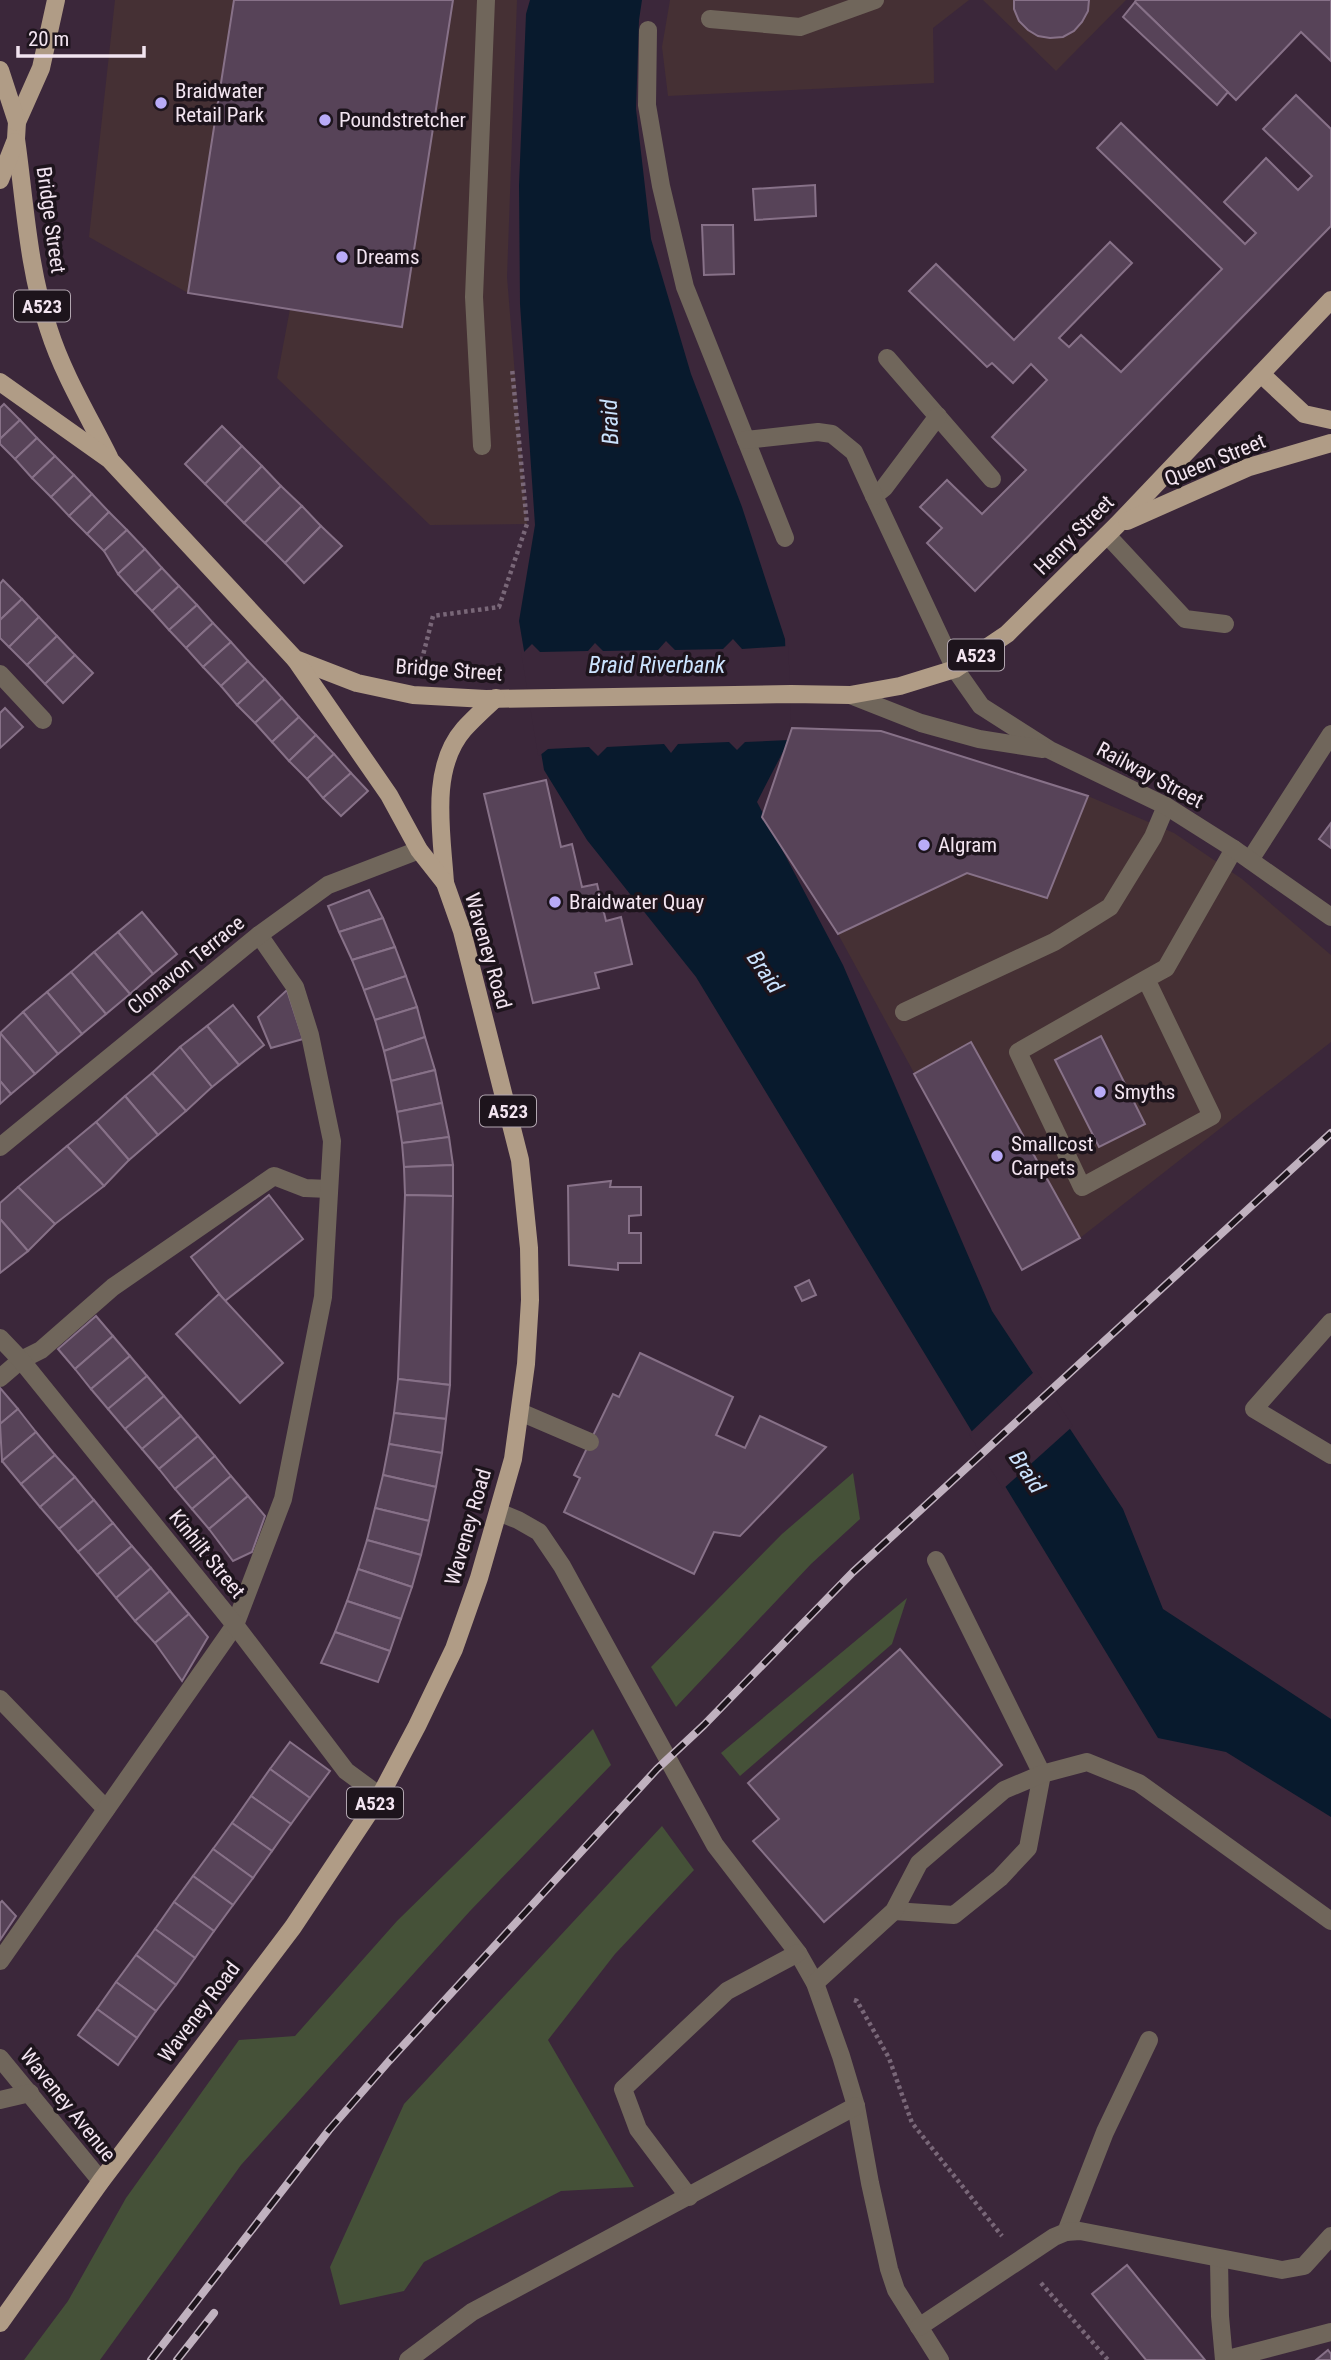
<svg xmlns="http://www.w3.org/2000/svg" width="1331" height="2360" viewBox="0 0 1331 2360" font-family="'Roboto Condensed',sans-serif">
	<rect width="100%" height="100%" fill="#3b273a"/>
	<g fill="#453034">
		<polygon points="115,0 517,0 507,277 527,524 430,525 277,378 290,309 188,293 89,237"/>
		<polygon points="670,0 969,0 933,28 934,83 668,96 662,47"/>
		<polygon points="983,0 1126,0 1056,71"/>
		<polygon points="792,728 881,731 1088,796 1174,833 1242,879 1331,955 1331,1042 1080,1238 1022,1270 838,934 762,817"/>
	</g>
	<g fill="#455138">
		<polygon points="853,1473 860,1519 811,1564 676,1707 651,1667 782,1534"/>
		<polygon points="907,1598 892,1644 740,1776 721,1753"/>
		<polygon points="593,1729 611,1765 470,1911 241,2165 100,2360 24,2360 68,2301 126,2198 239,2040 295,2036 397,1921"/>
		<polygon points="662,1826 694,1870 615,1954 548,2040 634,2187 561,2191 424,2262 404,2291 340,2305 330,2267 404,2104"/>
	</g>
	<polygon fill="#081a2d" points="530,0 642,0 639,20 636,109 651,239 691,374 742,507 785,639 789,740 757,802 843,965 992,1311 1123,1509 1163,1609 1331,1719 1331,1817 1226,1752 1158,1738 696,977 587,840 544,770 519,621 535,525 520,304 519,185 526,14"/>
	<g fill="#3b273a">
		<polygon points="733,639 742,649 788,646 791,703 789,740 745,742 737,750 729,742 678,744 671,753 664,744 607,747 598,756 589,747 548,749 539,756 538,755 521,652 524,652 532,644 540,652 588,651 595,643 603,651 658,650 666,641 675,650 723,649"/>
		<polygon points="1036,1370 1073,1426 1003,1489 969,1434"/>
	</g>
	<g fill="#574358" stroke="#877188" stroke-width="2">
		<polygon points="234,0 453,0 402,327 188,293"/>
		<polygon points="1014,0 1089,0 1088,11 1082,22 1074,31 1063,37 1050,38 1038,36 1028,30 1019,21 1014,9"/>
		<polygon points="1136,0 1331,0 1331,61 1301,32 1236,100 1135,2"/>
		<polygon points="1135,2 1228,92 1217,105 1123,17"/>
		<polygon points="1296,95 1331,129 1331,226 975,591 927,543 942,528 920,507 947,480 982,514 1026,470 992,437 1047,380 1031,364 1013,383 992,363 987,367 909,291 936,264 1014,340 1110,242 1132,263 1059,338 1069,347 1081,335 1121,372 1222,269 1097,148 1121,123 1245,244 1256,233 1224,202 1266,158 1298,190 1312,176 1263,129"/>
		<polygon points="815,185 816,216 755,220 753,189"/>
		<polygon points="702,225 733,225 734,274 704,275"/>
		<polygon points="4,404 20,420 0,439 0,408"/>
		<polygon points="20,420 37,438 15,459 0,444 0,439"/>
		<polygon points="222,426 242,446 205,484 185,464"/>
		<polygon points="37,438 55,456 32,478 15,459"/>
		<polygon points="242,446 262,466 225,504 205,484"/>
		<polygon points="55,456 74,475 51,497 32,478"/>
		<polygon points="262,466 281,486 244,523 225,504"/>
		<polygon points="74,475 92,494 69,516 51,497"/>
		<polygon points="281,486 302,506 265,543 244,523"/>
		<polygon points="92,494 109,512 87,534 69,516"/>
		<polygon points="302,506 321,526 285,563 265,543"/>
		<polygon points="109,512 127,530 104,551 87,534"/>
		<polygon points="321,526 342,546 304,583 285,563"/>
		<polygon points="127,530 145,549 118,574 104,551"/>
		<polygon points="145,549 162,568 135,593 118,574"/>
		<polygon points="162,568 179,586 152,611 135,593"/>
		<polygon points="3,580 22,599 0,620 0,584"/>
		<polygon points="179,586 197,605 169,630 152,611"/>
		<polygon points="22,599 39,617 9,647 0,638 0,620"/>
		<polygon points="197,605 213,623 186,648 169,630"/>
		<polygon points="39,617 57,636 27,665 9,647"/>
		<polygon points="213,623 231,642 203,667 186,648"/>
		<polygon points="57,636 75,655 45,684 27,665"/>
		<polygon points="231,642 248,661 221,686 203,667"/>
		<polygon points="75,655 93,673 63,703 45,684"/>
		<polygon points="248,661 265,679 237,705 221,686"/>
		<polygon points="265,679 282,698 255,723 237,705"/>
		<polygon points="282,698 299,717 272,742 255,723"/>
		<polygon points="5,708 23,727 0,748 0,713"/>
		<polygon points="299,717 316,735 289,761 272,742"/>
		<polygon points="792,728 881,731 1088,796 1047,898 967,873 838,934 762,817"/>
		<polygon points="316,735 334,754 307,779 289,761"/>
		<polygon points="334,754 351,773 323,798 307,779"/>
		<polygon points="351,773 368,791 341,816 323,798"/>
		<polygon points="546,780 561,847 572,844 582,887 597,884 606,921 621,917 632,964 595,973 599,988 533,1003 484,794"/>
		<polygon points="1331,823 1331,848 1319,839"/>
		<polygon points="369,890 383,918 339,932 328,906"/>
		<polygon points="142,912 177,954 153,974 118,932"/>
		<polygon points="383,918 395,947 352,960 339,932"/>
		<polygon points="118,932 153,974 130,994 94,952"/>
		<polygon points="395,947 406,976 364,990 352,960"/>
		<polygon points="94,952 130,994 106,1014 71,972"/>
		<polygon points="71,972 106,1014 82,1034 47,992"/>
		<polygon points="406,976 417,1007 375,1020 364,990"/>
		<polygon points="287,990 303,1039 271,1048 258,1017"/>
		<polygon points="47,992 82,1034 58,1054 23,1012"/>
		<polygon points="233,1005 264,1045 239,1065 207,1026"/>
		<polygon points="417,1007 425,1037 384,1051 375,1020"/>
		<polygon points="23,1012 58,1054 35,1074 0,1033"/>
		<polygon points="207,1026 239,1065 212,1087 180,1047"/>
		<polygon points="0,1033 35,1074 11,1094 0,1081"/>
		<polygon points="1101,1036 1145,1124 1099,1147 1055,1060"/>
		<polygon points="425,1037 435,1070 391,1081 384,1051"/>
		<polygon points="971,1042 1080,1238 1022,1270 914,1074"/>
		<polygon points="180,1047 212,1087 186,1111 152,1073"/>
		<polygon points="435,1070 442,1103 397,1112 391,1081"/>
		<polygon points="152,1073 186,1111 158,1135 125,1096"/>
		<polygon points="0,1081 11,1094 0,1104"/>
		<polygon points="125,1096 158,1135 129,1160 96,1122"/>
		<polygon points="442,1103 449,1137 402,1143 397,1112"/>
		<polygon points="96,1122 129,1160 104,1186 67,1146"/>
		<polygon points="449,1137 453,1165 404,1167 402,1143"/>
		<polygon points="67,1146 104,1186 55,1224 18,1187"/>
		<polygon points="453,1165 453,1196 405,1195 404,1167"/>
		<polygon points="611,1181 610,1187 641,1187 641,1215 629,1216 629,1233 641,1233 641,1263 618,1263 618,1270 569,1265 568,1186"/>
		<polygon points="18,1187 55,1224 28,1251 0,1219 0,1203"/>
		<polygon points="269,1195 303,1239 225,1301 191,1257"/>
		<polygon points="405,1195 453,1196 450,1385 398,1379"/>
		<polygon points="0,1219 28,1251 0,1273"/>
		<polygon points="809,1280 816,1295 802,1301 795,1287"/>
		<polygon points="219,1294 283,1363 240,1403 176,1334"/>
		<polygon points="96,1316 113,1336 75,1369 58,1349"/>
		<polygon points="113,1336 130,1356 91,1389 75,1369"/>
		<polygon points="640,1353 733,1397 716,1435 745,1448 760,1416 826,1447 740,1536 714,1532 694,1574 564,1512 580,1478 574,1475 613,1394 619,1397"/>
		<polygon points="130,1356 147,1376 108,1409 91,1389"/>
		<polygon points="147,1376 164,1396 125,1429 108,1409"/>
		<polygon points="398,1379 450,1385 446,1419 394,1413"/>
		<polygon points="0,1388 18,1409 0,1424"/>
		<polygon points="164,1396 181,1416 142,1449 125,1429"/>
		<polygon points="18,1409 36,1432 2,1461 0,1424"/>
		<polygon points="394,1413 446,1419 442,1453 389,1444"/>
		<polygon points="181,1416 198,1436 159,1469 142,1449"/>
		<polygon points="36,1432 55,1455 21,1484 2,1461"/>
		<polygon points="198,1436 215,1456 175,1489 159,1469"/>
		<polygon points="389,1444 442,1453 436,1487 383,1475"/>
		<polygon points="55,1455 75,1477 40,1507 21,1484"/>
		<polygon points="215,1456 231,1476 192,1509 175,1489"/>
		<polygon points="383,1475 436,1487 429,1521 375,1508"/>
		<polygon points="231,1476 248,1496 209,1529 192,1509"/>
		<polygon points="75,1477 94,1500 59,1529 40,1507"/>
		<polygon points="248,1496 265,1516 252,1552 233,1561 209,1529"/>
		<polygon points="94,1500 113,1523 78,1552 59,1529"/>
		<polygon points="375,1508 429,1521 421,1555 367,1540"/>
		<polygon points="113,1523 132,1546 97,1575 78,1552"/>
		<polygon points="367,1540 421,1555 412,1587 358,1569"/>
		<polygon points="132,1546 151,1568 116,1598 97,1575"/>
		<polygon points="151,1568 170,1591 135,1621 116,1598"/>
		<polygon points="358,1569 412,1587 401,1619 347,1601"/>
		<polygon points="170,1591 189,1614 155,1643 135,1621"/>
		<polygon points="347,1601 401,1619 390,1651 335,1632"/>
		<polygon points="189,1614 208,1637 182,1681 155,1643"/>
		<polygon points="335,1632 390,1651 378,1682 321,1663"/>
		<polygon points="900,1649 1002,1765 824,1922 753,1841 779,1819 748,1783"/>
		<polygon points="290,1742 330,1771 310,1798 270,1769"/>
		<polygon points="270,1769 310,1798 291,1824 251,1796"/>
		<polygon points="251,1796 291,1824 272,1851 232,1823"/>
		<polygon points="232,1823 272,1851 253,1878 213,1849"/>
		<polygon points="213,1849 253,1878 233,1905 193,1876"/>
		<polygon points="193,1876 233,1905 214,1931 174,1902"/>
		<polygon points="2,1901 16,1916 0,1940 0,1903"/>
		<polygon points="174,1902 214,1931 195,1958 155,1929"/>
		<polygon points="155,1929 195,1958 176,1985 136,1955"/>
		<polygon points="136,1955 176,1985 156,2011 116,1982"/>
		<polygon points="116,1982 156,2011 137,2038 97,2009"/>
		<polygon points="97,2009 137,2038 118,2065 78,2035"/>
		<polygon points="1127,2265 1205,2360 1146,2360 1092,2294"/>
		<polygon points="1328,2350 1331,2354 1331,2360 1316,2360"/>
	</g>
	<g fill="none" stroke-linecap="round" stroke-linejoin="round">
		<g stroke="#796778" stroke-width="4.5" stroke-dasharray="3.5 3.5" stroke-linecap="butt">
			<polyline points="420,667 433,616 499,607 527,524 512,368"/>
			<polyline points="854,2000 857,2001 889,2058 912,2123 1002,2236"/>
			<polyline points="1041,2283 1108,2360"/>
		</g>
		<g stroke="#70665b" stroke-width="18">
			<polyline points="710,19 800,27 875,0"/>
			<polyline points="648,30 647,105 661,186 685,287 785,538"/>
			<polyline points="887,358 992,479"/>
			<polyline points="938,416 884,488 874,496 955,669"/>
			<polyline points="746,440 818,432 832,434 854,452 874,496"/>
			<polyline points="482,446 474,297 486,0"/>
			<polyline points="1107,535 1185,619 1225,624"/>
			<polyline points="1250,860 1331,734"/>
			<polyline points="1146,979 1212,1116 1082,1187 1018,1052 1146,979 1166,968 1234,849"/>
			<polyline points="904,1012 1054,942 1110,907 1153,837 1166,806"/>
			<polyline points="1331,1322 1254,1409 1331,1455"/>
			<polyline points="0,1378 21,1360 41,1350 113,1287 274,1176 305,1188 329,1189"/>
			<polyline points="520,1412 590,1442"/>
			<polyline points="498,1512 518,1520 539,1532 562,1566 715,1845 798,1953 815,1983 841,2056 856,2106 870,2183 889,2269 896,2290 940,2360"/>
			<polyline points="0,1699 106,1809"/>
			<polyline points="894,1911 954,1915 1000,1878 1028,1848 1042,1774 936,1560"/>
			<polyline points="0,1961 235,1625 283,1499 323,1297 332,1141 310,1035 295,987 259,935"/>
			<polyline points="815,1983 894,1911 919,1863 1004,1790 1042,1774 1087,1762 1139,1783 1331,1921"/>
			<polyline points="689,2197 638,2129 623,2089 727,1991 798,1953"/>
			<polyline points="1066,2232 1105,2132 1149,2040"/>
			<polyline points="1219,2259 1220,2316 1224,2360 1331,2332"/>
			<polyline points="919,2327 1054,2237 1066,2232 1080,2231 1282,2270 1304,2266 1331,2236"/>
			<polyline points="408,2360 472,2312 856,2106"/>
		</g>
		<g stroke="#70665b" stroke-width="18">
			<polyline points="955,669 981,706 1050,750 1166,806 1234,849 1331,917"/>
			<polyline points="0,674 43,720"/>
			<polyline points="850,695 921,723 979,739 1043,749"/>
			<polyline points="0,1147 259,935 328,885 419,850"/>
			<polyline points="0,1338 21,1360 235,1625 346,1771 380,1796"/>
			<polyline points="0,2058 101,2181"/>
			<polyline points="0,2100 30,2093"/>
		</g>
		<g stroke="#b09c86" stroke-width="18">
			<path d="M 56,0 L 41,68 L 17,122 L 16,139 C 25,203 28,269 49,330 C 63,374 88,415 109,457"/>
			<polyline points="0,70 17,122"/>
			<polyline points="0,180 15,142"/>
			<polyline points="1261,374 1304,414 1331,420"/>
			<polyline points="0,382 110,460 295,659 357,683 413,695 486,699 791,694 850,695 900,686 955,669 1007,634 1117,525 1331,300"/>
			<polyline points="1127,521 1249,467 1331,443"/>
			<path d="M 445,883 C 442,834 429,769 464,729 C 474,718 485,708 496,698"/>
			<polyline points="0,2323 101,2181 293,1927 380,1796 417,1726 454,1649 479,1578 513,1459 526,1364 530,1300 529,1248 520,1160 462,931 445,883 419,850 389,795 295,659"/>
		</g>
		<defs>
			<g id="rail">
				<polyline points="151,2360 329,2130 389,2061 657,1769 704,1725 853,1572 1331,1133"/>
				<polyline points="177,2360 214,2313"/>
			</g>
		</defs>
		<use href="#rail" stroke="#c0b1bf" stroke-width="8"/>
		<use href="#rail" stroke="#1d141c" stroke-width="5" stroke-dasharray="16" stroke-linecap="butt"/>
	</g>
	<g fill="#b9abf7" stroke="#1d141c" stroke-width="2.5">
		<circle cx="161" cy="103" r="7"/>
		<circle cx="325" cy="120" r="7"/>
		<circle cx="342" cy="257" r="7"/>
		<circle cx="924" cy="845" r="7"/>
		<circle cx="555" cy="902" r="7"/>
		<circle cx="1100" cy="1092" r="7"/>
		<circle cx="997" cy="1156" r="7"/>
	</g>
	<g text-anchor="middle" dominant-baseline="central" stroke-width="7" stroke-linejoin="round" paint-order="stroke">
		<g fill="#1d141c" stroke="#b2a6b0" stroke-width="2">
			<rect x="14" y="290.5" width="56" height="31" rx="5"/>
			<rect x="948" y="639.5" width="56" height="31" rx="5"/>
			<rect x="480" y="1095.5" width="56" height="31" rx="5"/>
			<rect x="347" y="1787.5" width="56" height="31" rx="5"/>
		</g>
		<g font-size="19" font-weight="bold" fill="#f2e4f0">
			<text x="42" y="306">A523</text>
			<text x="976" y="655">A523</text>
			<text x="508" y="1111">A523</text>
			<text x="375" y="1803">A523</text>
		</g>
		<g font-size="21" fill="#f2e4f0" stroke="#1d141c" text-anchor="start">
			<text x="175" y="91">Braidwater<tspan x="175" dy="24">Retail Park</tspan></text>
			<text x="339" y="120">Poundstretcher</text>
			<text x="356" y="257">Dreams</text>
			<text x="938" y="845">Algram</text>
			<text x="569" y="902">Braidwater Quay</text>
			<text x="1114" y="1092">Smyths</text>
			<text x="1011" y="1144">Smallcost<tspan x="1011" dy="24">Carpets</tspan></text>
		</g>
		<g font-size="21" fill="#f2e4f0" stroke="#1d141c">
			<text transform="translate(51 220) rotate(82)">Bridge Street</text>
			<text transform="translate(1215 460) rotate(-22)">Queen Street</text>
			<text transform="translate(1074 535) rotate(-45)">Henry Street</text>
			<text transform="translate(449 670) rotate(4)">Bridge Street</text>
			<text transform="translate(1150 775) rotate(28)">Railway Street</text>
			<text transform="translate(488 951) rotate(74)">Waveney Road</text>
			<text transform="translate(186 965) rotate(-39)">Clonavon Terrace</text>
			<text transform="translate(468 1527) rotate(-74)">Waveney Road</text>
			<text transform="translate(207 1554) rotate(51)">Kinhilt Street</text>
			<text transform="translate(199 2012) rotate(-53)">Waveney Road</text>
			<text transform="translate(68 2105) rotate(51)">Waveney Avenue</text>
		</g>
		<g font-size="23" font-style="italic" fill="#cbe3fe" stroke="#1d141c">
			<text transform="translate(610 422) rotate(-92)">Braid</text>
			<text x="657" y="665">Braid Riverbank</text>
			<text transform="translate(765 972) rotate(56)">Braid</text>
			<text transform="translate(1027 1472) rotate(57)">Braid</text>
		</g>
	</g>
	<path d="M18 46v10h126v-10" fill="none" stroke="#f2e4f0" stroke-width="3.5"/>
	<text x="28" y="46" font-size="21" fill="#f2e4f0" stroke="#1d141c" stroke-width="5" paint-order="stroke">20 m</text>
</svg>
